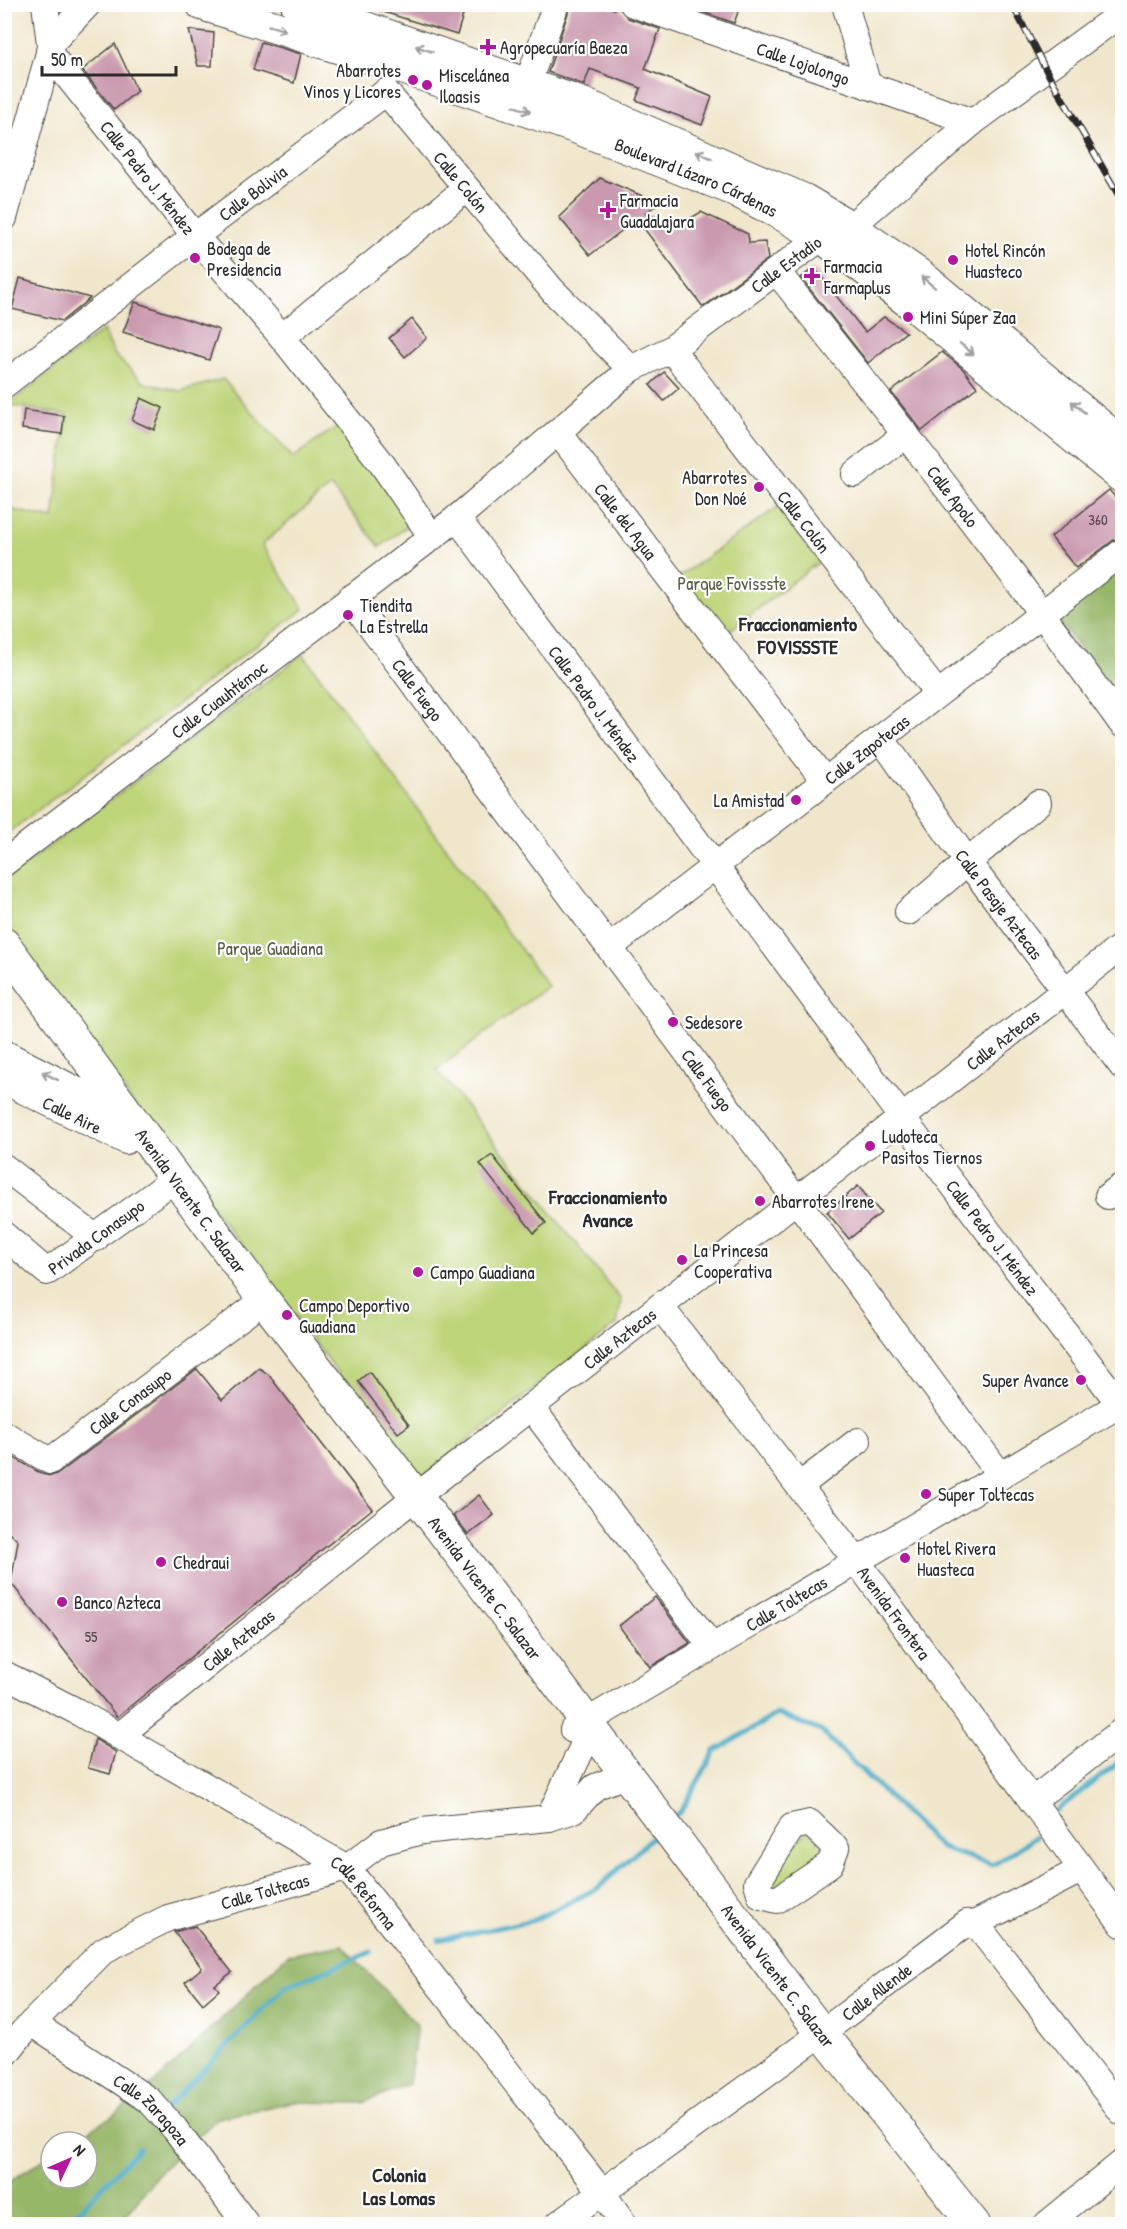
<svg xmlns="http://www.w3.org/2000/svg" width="1127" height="2229" viewBox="0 0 1127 2229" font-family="'Patrick Hand',sans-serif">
	<rect width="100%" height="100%" fill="#fff"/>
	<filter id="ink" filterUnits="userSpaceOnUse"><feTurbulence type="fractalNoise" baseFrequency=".0167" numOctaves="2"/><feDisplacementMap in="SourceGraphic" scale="12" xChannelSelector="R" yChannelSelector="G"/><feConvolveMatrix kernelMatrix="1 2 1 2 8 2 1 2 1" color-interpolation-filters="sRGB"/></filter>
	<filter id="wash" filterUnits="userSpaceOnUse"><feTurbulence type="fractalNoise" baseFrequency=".008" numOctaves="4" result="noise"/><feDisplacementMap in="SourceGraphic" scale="24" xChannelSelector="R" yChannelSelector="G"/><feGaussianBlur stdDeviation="1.35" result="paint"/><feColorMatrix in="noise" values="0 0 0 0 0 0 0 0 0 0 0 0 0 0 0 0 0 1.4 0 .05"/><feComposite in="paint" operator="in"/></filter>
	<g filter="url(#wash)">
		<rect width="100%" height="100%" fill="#f0e6cb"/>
		<g fill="#bdd478" stroke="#748052" stroke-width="1.5">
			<polygon points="103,330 115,355 144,383 180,391 223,379 293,458 340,424 411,523 380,547 330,486 262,545 304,609 5,835 5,508 53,519 67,415 8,405"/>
			<polygon points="785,502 825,557 720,638 676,579"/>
			<polygon points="303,654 548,986 437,1070 621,1300 617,1324 423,1476 414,1474 5,933 5,880"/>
			<polygon points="809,1830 829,1853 791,1881 771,1888 767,1873"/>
		</g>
		<g fill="#96b668" stroke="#60704a" stroke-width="1.5">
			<polygon points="1122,559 1122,709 1054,614"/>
			<polygon points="342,1945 417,2025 409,2084 363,2103 292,2102 218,2118 157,2175 119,2224 5,2224 5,2184 51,2155 51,2178 87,2178 87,2142 72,2142 117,2113 160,2078 288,1955"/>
		</g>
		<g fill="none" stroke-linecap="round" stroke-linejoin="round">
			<g stroke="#46abc6" stroke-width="5">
				<polyline points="1057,1810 1122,1760"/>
				<polyline points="673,1817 681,1811 715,1751 777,1714 821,1731 941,1848 993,1865 1036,1837"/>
				<polyline points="439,1940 534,1920 598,1888 658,1832"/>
				<polyline points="166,2108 285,1987 371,1952"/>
				<polyline points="66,2224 139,2148"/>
			</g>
		</g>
		<g id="blocks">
			<g fill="#ca99af">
				<polygon points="372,4 455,4 465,8 457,35 371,8"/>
				<polygon points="571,4 602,4 614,9 616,4 628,18 660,29 645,69 712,97 702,125 636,100 641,88 590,69 584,85 548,72"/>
				<polygon points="680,4 741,4 734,23"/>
				<polygon points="189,30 214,33 212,66 198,66"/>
				<polygon points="261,42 301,54 294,83 253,70"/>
				<polygon points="115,44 137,91 114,110 82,70"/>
				<polygon points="600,178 659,203 645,213 676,227 701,212 748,234 749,243 765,242 768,259 703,307 637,219 590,255 559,217"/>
				<polygon points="814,268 865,332 884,317 906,332 868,363 801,278"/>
				<polygon points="20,278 90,298 62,321 12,309"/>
				<polygon points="135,302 219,330 209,360 123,332"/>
				<polygon points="412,319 427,338 405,357 389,338"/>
				<polygon points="942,352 963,369 977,387 922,431 891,392"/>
				<polygon points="664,372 679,388 664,401 650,385"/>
				<polygon points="141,398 163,408 154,430 132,420"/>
				<polygon points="24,410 64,416 62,434 22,429"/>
				<polygon points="1109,490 1122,505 1122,534 1076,568 1051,537"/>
				<polygon points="492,1155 546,1223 534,1233 480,1164"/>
				<polygon points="858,1186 881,1213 849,1239 827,1212"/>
				<polygon points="259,1368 268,1374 372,1509 117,1717 11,1583 18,1541 4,1527 4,1452 42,1474 51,1476 59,1473 197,1369 222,1400"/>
				<polygon points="369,1372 409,1425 398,1433 358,1381"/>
				<polygon points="479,1495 494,1515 468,1535 453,1516"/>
				<polygon points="655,1597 690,1643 650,1667 619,1626"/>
				<polygon points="95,1739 116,1752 110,1774 88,1768"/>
				<polygon points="195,1926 232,1972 215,1985 219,1990 203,2004 185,1982 202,1968 174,1932"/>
			</g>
		</g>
	</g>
	<g filter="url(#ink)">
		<use href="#blocks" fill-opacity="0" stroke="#494743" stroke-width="1.5"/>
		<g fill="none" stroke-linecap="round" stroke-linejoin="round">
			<defs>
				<g id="minor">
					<path id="s1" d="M 633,4 L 973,122"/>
					<polyline points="845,4 868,86"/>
					<polyline points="50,44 88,4"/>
					<path id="s2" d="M 49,53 L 195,236 L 282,337 L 380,461 L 432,537"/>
					<polyline points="527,85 556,4"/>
					<path id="s3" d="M 386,92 L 553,291 L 631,369"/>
					<polyline points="4,218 49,53 50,44 45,4"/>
					<path id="s4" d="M 777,272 C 896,420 1012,570 1122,724"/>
					<polyline points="282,337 466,189"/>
					<path id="s5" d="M 671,349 L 937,693"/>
					<path id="s6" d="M 4,385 L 195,236 L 386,92"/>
					<path id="s7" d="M 558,432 L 825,781"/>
					<polyline points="855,474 906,434"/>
					<path id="s8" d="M 457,518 L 902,1118 L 1122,1407"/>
					<path id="s9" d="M 350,598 L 1001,1476"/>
					<path id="s10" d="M 881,738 L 967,861 L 1122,1066"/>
					<path id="s11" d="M 4,863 L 457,518 L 631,369 L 671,349 L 822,237 L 850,227 L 973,122 L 1122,13"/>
					<polyline points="908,912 1038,803"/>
					<path id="s12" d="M 610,947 L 1122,552"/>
					<polyline points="4,1053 129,1117"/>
					<path id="s13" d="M 4,1081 L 126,1141 L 139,1131"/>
					<polyline points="4,1167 96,1238"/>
					<polyline points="1108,1196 1122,1186"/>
					<path id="s14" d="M 4,1235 L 47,1272 L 175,1179"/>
					<path id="s15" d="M 660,1306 L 856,1560 L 1122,1924"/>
					<polyline points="531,1407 712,1647"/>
					<path id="s16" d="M 4,1434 L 50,1461 L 264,1300"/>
					<polyline points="799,1486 858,1441"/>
					<path id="s17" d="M 4,1674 L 76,1711 L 347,1868 L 601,2191 L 624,2224"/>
					<path id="s18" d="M 573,1730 L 1122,1403"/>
					<path id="s19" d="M 119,1736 L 404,1506 L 1122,946"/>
					<polyline points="1032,1801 1122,1731"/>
					<polyline points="549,1818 584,1744"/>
					<polygon points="810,1823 836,1848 830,1864 777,1900 761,1896 757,1883 792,1827"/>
					<polyline points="972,1925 1081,1870"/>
					<path id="s20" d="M 32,2023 L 149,2100 L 175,2129 L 246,2224"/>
					<path id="s21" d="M 4,2056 L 23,2032 L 104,1950 L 168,1918 L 347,1868 L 381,1842 L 422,1831 L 549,1818 L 574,1810 L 595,1787 L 625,1775"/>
					<path id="s22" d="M 558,2224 L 811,2041 L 967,1923 L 980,1929 L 1122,2112"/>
					<polyline points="1047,2224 1122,2163"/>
				</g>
				<g id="major">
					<path id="s23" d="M 202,4 L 391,64 L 578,128 L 733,189 L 785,216 L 822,237 L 916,307 L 1122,477"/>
					<polyline points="297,4 583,104 804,200 850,227 922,277 1122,444"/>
					<path id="s24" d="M 4,944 L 264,1300 L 416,1496 L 821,2032 L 974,2224"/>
				</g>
			</defs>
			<use href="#minor" stroke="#494743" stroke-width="28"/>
			<use href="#major" stroke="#494743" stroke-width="34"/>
			<use href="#minor" stroke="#fff" stroke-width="26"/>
			<use href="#major" stroke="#fff" stroke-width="32"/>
			<defs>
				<polyline id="rail" points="1012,4 1046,70 1122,201"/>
			</defs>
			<use href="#rail" stroke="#2b2b2b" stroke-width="7"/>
			<use href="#rail" stroke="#fff" stroke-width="4.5" stroke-dasharray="14" stroke-linecap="butt"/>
		</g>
		<defs><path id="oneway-shaft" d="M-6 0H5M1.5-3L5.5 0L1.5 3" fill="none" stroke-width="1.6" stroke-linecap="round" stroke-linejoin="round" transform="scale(1.5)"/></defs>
		<g stroke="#a0a0a0">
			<use href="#oneway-shaft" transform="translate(277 28) rotate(17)"/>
			<use href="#oneway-shaft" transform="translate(424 49) rotate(-161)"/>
			<use href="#oneway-shaft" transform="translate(522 109) rotate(19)"/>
			<use href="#oneway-shaft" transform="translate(704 155) rotate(-156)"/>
			<use href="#oneway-shaft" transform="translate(928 282) rotate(-141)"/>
			<use href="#oneway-shaft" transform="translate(967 349) rotate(39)"/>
			<use href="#oneway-shaft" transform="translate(1078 407) rotate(-140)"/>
			<use href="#oneway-shaft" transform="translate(50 1076) rotate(-153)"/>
		</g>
	</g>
	<g fill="#b5179e" stroke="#fff" stroke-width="2">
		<path d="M485 38h6v6h6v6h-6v6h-6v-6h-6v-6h6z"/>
		<circle cx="413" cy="80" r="6"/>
		<circle cx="427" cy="85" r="6"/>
		<path d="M605 201h6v6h6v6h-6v6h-6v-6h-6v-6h6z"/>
		<circle cx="195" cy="258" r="6"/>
		<circle cx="953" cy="260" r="6"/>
		<path d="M809 267h6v6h6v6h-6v6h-6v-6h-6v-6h6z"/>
		<circle cx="908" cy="317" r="6"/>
		<circle cx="759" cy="487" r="6"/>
		<circle cx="348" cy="615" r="6"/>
		<circle cx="796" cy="800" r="6"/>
		<circle cx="673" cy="1022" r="6"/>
		<circle cx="870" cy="1146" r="6"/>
		<circle cx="760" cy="1201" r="6"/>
		<circle cx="682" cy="1260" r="6"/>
		<circle cx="418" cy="1272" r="6"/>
		<circle cx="287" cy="1315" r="6"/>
		<circle cx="1081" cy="1380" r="6"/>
		<circle cx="926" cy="1494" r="6"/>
		<circle cx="905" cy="1558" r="6"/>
		<circle cx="161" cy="1562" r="6"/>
		<circle cx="62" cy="1602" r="6"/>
	</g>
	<g text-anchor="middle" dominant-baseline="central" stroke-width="4.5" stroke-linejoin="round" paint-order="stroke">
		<g font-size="15" fill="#53464c">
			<text x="1098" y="519">360</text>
			<text x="91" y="1636">55</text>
		</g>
		<g font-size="18" fill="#2b2b2b" stroke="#fff" text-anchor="start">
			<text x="500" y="47">Agropecuaría Baeza</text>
			<text x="401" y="70" text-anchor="end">Abarrotes<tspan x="401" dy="21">Vinos y Licores</tspan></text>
			<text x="439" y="75">Miscelánea<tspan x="439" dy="21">Iloasis</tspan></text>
			<text x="620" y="200">Farmacia<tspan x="620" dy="21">Guadalajara</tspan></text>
			<text x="207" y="248">Bodega de<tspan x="207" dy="21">Presidencia</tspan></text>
			<text x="965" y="250">Hotel Rincón<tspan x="965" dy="21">Huasteco</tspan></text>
			<text x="824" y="266">Farmacia<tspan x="824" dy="21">Farmaplus</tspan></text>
			<text x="920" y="317">Mini Súper Zaa</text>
			<text x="747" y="477" text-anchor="end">Abarrotes<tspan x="747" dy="21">Don Noé</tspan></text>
			<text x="360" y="605">Tiendita<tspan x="360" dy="21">La Estrella</tspan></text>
			<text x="784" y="800" text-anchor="end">La Amistad</text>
			<text x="685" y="1022">Sedesore</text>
			<text x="882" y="1136">Ludoteca<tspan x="882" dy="21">Pasitos Tiernos</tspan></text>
			<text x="772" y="1201">Abarrotes Irene</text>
			<text x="694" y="1250">La Princesa<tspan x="694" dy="21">Cooperativa</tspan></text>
			<text x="430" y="1272">Campo Guadiana</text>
			<text x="299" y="1305">Campo Deportivo<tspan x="299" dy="21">Guadiana</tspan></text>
			<text x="1069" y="1380" text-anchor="end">Super Avance</text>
			<text x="938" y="1494">Super Toltecas</text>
			<text x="917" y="1548">Hotel Rivera<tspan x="917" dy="21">Huasteca</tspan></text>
			<text x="173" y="1562">Chedraui</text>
			<text x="74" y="1602">Banco Azteca</text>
		</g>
		<g font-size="18" fill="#2b2b2b" stroke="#fff">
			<text stroke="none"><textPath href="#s1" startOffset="180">Calle Lojolongo</textPath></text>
			<text stroke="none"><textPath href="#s2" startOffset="159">Calle Pedro J. Méndez</textPath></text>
			<text stroke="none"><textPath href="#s23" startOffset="524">Boulevard Lázaro Cárdenas</textPath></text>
			<text stroke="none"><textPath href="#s3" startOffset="117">Calle Colón</textPath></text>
			<text stroke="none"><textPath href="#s6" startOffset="314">Calle Bolivia</textPath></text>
			<text stroke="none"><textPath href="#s11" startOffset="986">Calle Estadio</textPath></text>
			<text stroke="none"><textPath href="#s4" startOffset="285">Calle Apolo</textPath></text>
			<text stroke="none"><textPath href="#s7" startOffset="112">Calle del Agua</textPath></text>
			<text stroke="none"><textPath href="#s5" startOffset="218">Calle Colón</textPath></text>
			<text stroke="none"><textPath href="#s9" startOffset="114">Calle Fuego</textPath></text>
			<text stroke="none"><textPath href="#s11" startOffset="270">Calle Cuauhtémoc</textPath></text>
			<text stroke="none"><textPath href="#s8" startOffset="231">Calle Pedro J. Méndez</textPath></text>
			<text stroke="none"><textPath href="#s12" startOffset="324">Calle Zapotecas</textPath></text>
			<text stroke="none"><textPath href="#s10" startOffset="204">Calle Pasaje Aztecas</textPath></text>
			<text stroke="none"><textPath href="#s19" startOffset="1125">Calle Aztecas</textPath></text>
			<text stroke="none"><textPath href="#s9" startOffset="600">Calle Fuego</textPath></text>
			<text stroke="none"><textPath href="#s13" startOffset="76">Calle Aire</textPath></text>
			<text stroke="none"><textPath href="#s24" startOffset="318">Avenida Vicente C. Salazar</textPath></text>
			<text stroke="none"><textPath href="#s14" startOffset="117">Privada Conasupo</textPath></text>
			<text stroke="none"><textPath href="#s8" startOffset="897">Calle Pedro J. Méndez</textPath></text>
			<text stroke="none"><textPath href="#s19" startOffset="639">Calle Aztecas</textPath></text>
			<text stroke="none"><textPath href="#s16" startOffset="153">Calle Conasupo</textPath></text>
			<text stroke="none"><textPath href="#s24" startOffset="804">Avenida Vicente C. Salazar</textPath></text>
			<text stroke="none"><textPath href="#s18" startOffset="248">Calle Toltecas</textPath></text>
			<text stroke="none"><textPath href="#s15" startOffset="386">Avenida Frontera</textPath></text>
			<text stroke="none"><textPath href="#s19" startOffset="153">Calle Aztecas</textPath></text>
			<text stroke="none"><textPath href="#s21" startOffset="318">Calle Toltecas</textPath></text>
			<text stroke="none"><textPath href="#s17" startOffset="423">Calle Reforma</textPath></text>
			<text stroke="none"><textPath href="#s24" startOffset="1290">Avenida Vicente C. Salazar</textPath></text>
			<text stroke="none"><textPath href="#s22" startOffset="394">Calle Allende</textPath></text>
			<text stroke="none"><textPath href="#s20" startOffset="148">Calle Zaragoza</textPath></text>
		</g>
		<g font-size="18" fill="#575e42" stroke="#fff">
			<text x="732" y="583">Parque Fovissste</text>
			<text x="270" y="948">Parque Guadiana</text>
		</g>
		<g font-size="20" font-weight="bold" fill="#2b2b2b" stroke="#fff">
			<text x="798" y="623">Fraccionamiento<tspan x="798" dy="23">FOVISSSTE</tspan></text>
			<text x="608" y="1196">Fraccionamiento<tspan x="608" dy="23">Avance</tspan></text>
			<text x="399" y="2174">Colonia<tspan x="399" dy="23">Las Lomas</tspan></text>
		</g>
	</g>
	<rect width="1127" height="2229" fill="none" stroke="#fff" stroke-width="24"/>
	<g transform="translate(69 2160) rotate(46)"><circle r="28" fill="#ffffff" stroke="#aaaaaa" stroke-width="1.5"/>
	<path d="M0-4.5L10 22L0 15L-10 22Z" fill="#b5179e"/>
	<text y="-9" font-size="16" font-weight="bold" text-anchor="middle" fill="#2b2b2b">N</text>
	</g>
	<path d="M42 66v9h134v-9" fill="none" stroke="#2b2b2b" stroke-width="3"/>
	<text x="51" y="66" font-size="18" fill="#2b2b2b" stroke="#ffffff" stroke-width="4.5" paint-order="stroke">50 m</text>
</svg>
